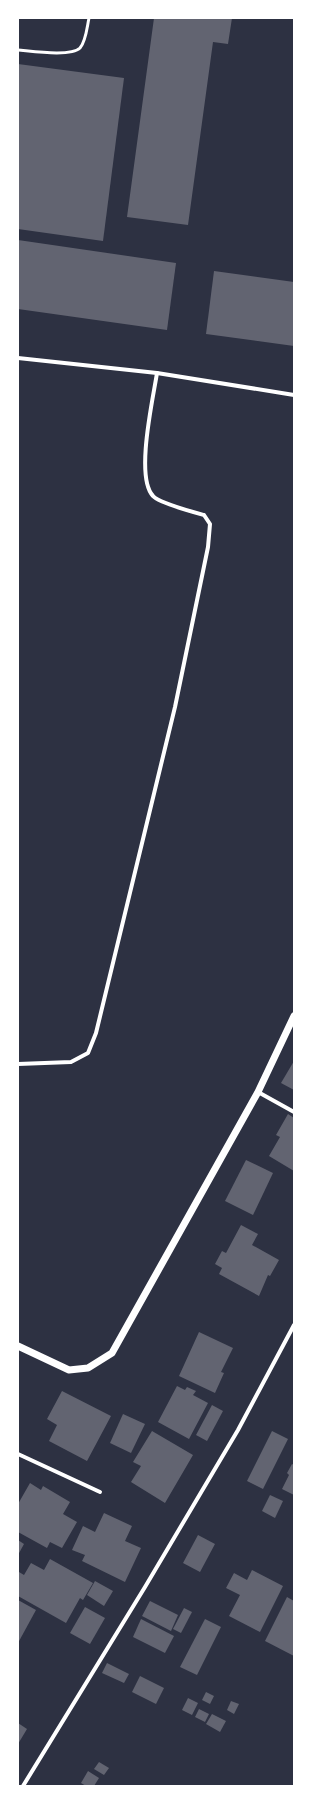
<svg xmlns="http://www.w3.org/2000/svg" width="312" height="1804" viewBox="0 0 312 1804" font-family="Barlow,sans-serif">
	<rect width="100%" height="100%" fill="#2d3142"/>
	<g fill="#626471">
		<polygon points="154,18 232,18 228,44 213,42 188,225 127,217"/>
		<polygon points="18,64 124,78 103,241 18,229"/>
		<polygon points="18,240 176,263 167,330 18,309"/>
		<polygon points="214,271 294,282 294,346 206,334"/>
		<polygon points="294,1061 294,1090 281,1083"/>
		<polygon points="288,1114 294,1118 294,1171 269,1156 280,1137 276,1135"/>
		<polygon points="246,1160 273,1173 253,1215 225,1201"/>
		<polygon points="241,1225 258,1234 252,1245 279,1260 270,1276 268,1275 259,1296 219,1274 222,1268 215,1264 222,1251 226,1253"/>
		<polygon points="199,1332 233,1348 221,1372 224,1373 215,1393 179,1376"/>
		<polygon points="177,1386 185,1390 187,1387 196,1391 193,1395 208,1403 189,1439 158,1422"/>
		<polygon points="62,1391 111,1416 87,1461 49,1441 57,1425 47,1419"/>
		<polygon points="212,1405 223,1411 207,1441 196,1435"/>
		<polygon points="123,1414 145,1424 131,1453 110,1443"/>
		<polygon points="152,1431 193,1455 165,1503 131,1482 141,1466 133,1462"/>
		<polygon points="272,1431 288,1439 263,1489 247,1481"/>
		<polygon points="292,1464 294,1465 294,1495 282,1489 289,1475 287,1473"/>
		<polygon points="30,1483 41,1490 43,1486 70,1502 63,1514 77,1522 62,1548 50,1542 47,1548 18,1532 18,1504"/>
		<polygon points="270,1495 283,1501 275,1518 262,1511"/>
		<polygon points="104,1513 132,1526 125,1541 141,1548 125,1582 82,1561 85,1555 72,1550 83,1526 95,1532"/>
		<polygon points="198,1535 215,1544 200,1572 183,1563"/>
		<polygon points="18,1540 24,1544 18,1555"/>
		<polygon points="50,1559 93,1583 83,1600 80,1598 66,1623 18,1596 19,1572 24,1575 31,1563 44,1570"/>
		<polygon points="252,1570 283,1586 260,1632 229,1616 240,1595 226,1588 234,1573 247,1580"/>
		<polygon points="95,1581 113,1591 104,1606 87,1595"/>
		<polygon points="287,1597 294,1601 294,1656 265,1641"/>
		<polygon points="18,1600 36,1610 18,1643"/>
		<polygon points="150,1601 178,1615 171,1631 142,1616"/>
		<polygon points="85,1607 105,1618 90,1644 70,1633"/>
		<polygon points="184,1608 192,1612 181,1633 173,1629"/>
		<polygon points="141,1619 174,1636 165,1653 133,1637"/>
		<polygon points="205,1619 221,1627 197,1675 180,1667"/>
		<polygon points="107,1663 129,1674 124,1683 102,1673"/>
		<polygon points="140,1676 164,1688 156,1704 132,1692"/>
		<polygon points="206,1692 214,1696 210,1704 202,1700"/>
		<polygon points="188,1698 198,1703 192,1715 182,1710"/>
		<polygon points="231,1701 239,1704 234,1714 227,1710"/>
		<polygon points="199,1709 209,1714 205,1722 195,1717"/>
		<polygon points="212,1714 226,1721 220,1732 206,1724"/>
		<polygon points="18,1723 27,1729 18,1744"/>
		<polygon points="99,1762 109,1768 104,1775 94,1769"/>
		<polygon points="88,1771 99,1778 94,1786 86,1786 81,1783"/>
	</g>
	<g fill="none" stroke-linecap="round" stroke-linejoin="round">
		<path stroke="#fff" stroke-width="3" d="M 18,50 C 31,51 71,57 80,48 C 86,41 87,27 89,18"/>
		<g stroke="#fff" stroke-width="4">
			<polyline points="18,358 157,373 294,395"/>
			<path d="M 18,1064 L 71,1062 L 88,1053 L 96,1033 L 175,707 L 208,547 L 210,524 L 204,515 C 193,512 159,503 153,496 C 135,477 153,399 157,373"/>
			<polyline points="258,1092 294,1112"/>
			<polyline points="18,1454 100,1492"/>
			<polyline points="23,1786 145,1587 238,1430 294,1325"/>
		</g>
		<polyline stroke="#fff" stroke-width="7" points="18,1346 69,1370 88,1368 112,1353 258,1092 294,1016"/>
	</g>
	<rect width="312" height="1804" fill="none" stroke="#ffffff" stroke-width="38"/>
</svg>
